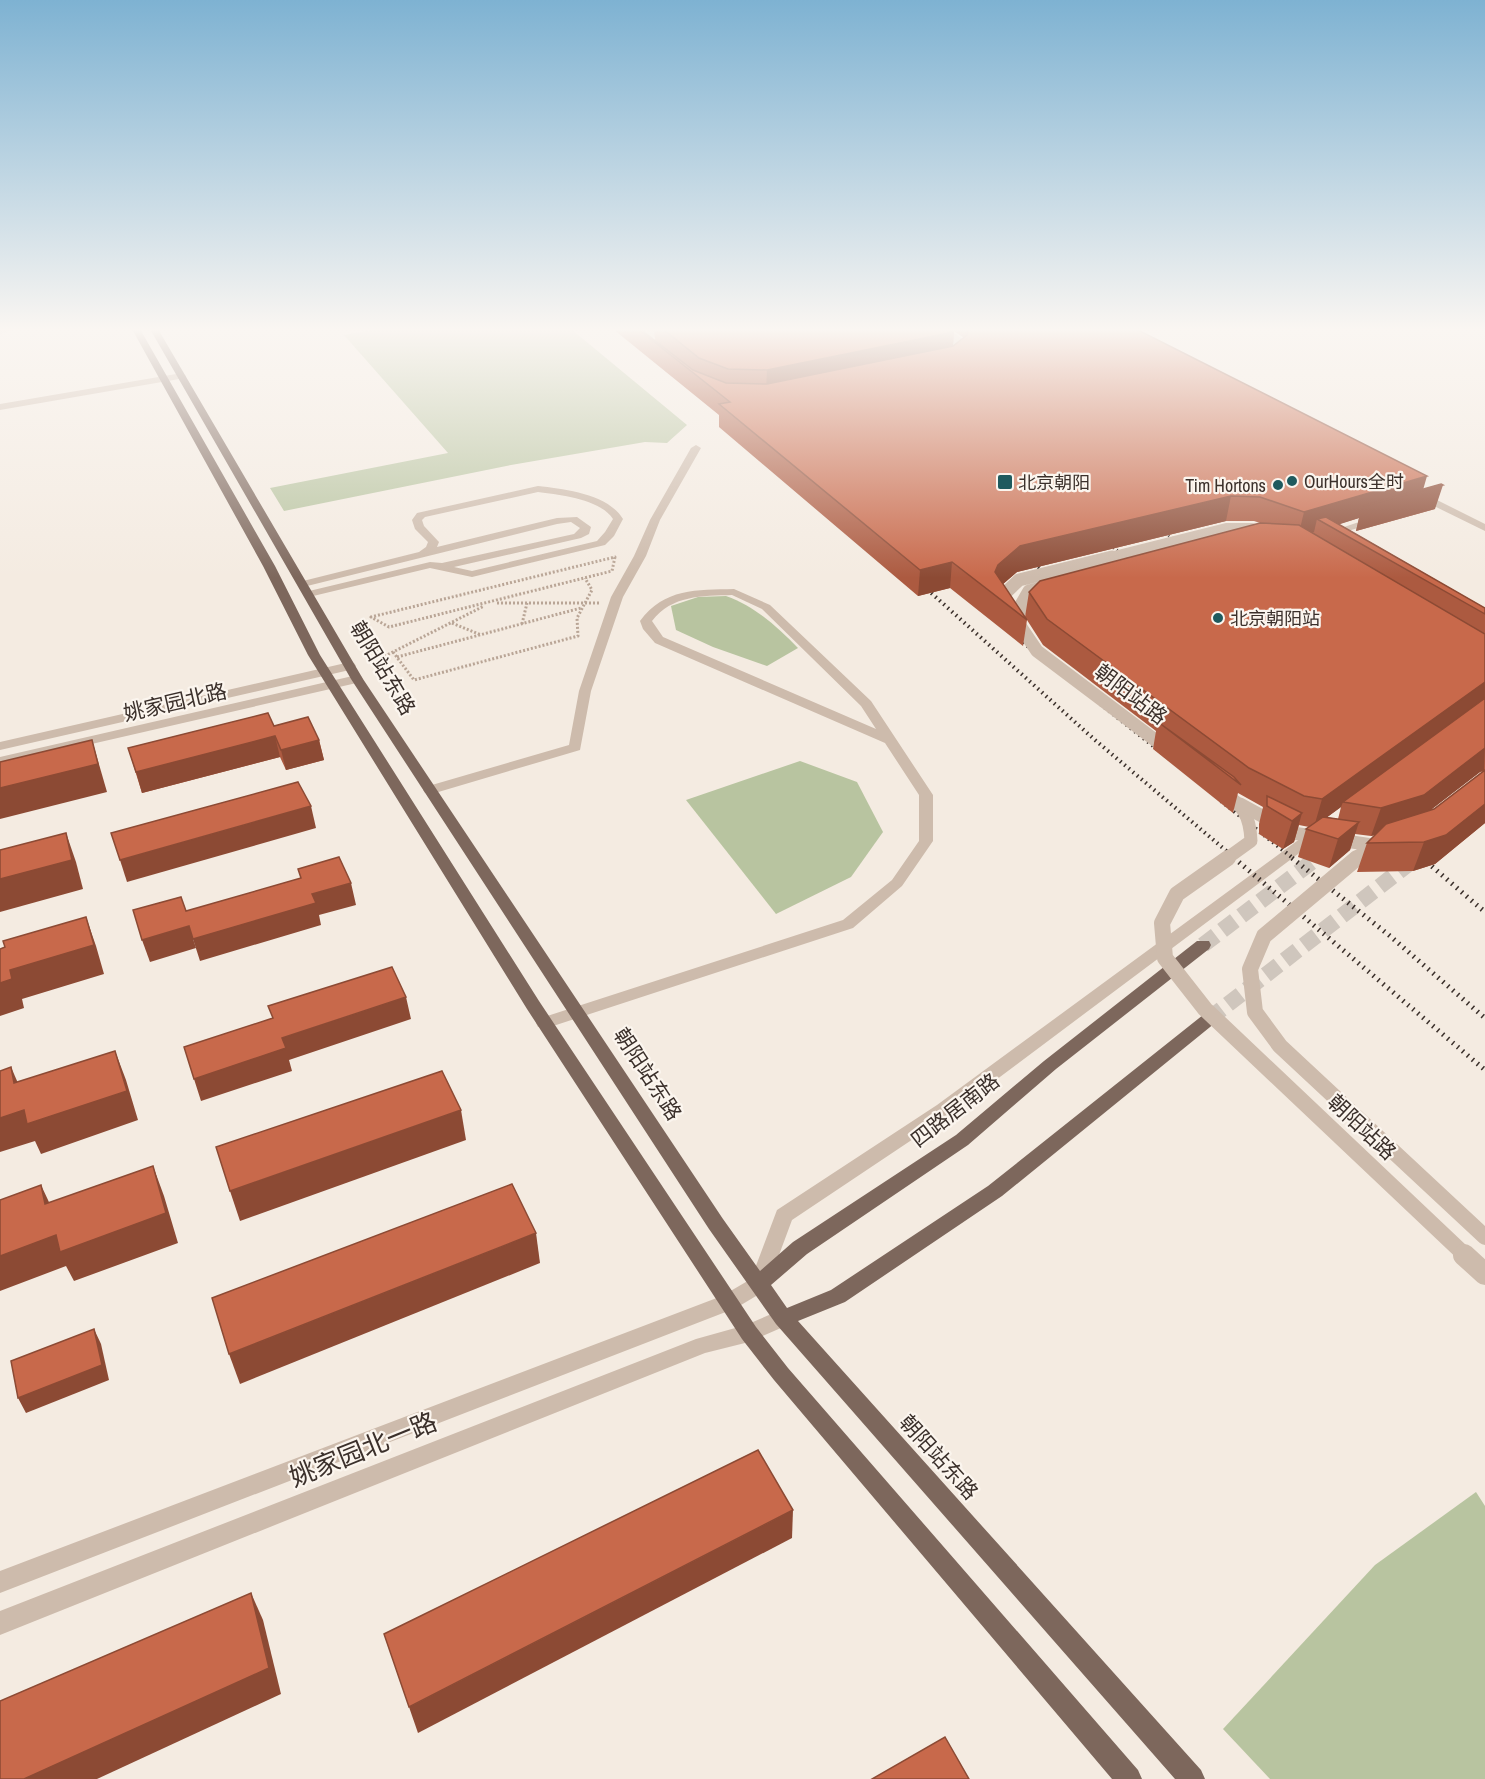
<svg xmlns="http://www.w3.org/2000/svg" width="1485" height="1779" viewBox="0 0 1485 1779" font-family="'Archivo Narrow','Noto Sans SC',sans-serif">
	<rect width="100%" height="100%" fill="#f4ebe1"/>
	<g fill="#b8c4a0">
		<polygon points="377,329 571,329 687,425 667,443 645,442 511,465 284,511 270,488 448,453 344,335"/>
		<path d="M 726,596 C 756,607 776,626 798,648 L 767,666 L 713,647 L 676,630 L 671,606 L 698,597 Z"/>
		<polygon points="800,761 857,782 883,832 851,877 776,914 686,800"/>
		<polygon points="1476,1492 1485,1506 1485,1779 1270,1779 1223,1729 1375,1565"/>
	</g>
	<g fill="none" stroke-linecap="round" stroke-linejoin="round">
		<polyline stroke="#cfc6bd" stroke-width="13" stroke-dasharray="13 6" stroke-linecap="butt" points="1315,859 1327,850"/>
		<g stroke="#cfc6bd" stroke-width="16" stroke-dasharray="16 8" stroke-linecap="butt">
			<polyline points="1203,945 1317,858"/>
			<polyline points="1209,1019 1415,859"/>
		</g>
		<polyline stroke="#b9a596" stroke-width="2" stroke-dasharray="2 2" stroke-linecap="butt" points="611,558 615,558"/>
		<g stroke="#b9a596" stroke-width="3" stroke-dasharray="2 2" stroke-linecap="butt">
			<polygon points="615,557 612,571 389,627 371,617"/>
			<polyline points="497,603 600,603"/>
			<polyline points="452,623 481,635"/>
			<polyline points="522,624 527,603"/>
			<polyline points="375,645 383,657 484,606"/>
			<polyline points="393,652 414,680 578,636 577,618 592,590 585,578"/>
			<polyline points="397,657 581,608"/>
		</g>
		<g fill="#cdbbac" fill-rule="evenodd">
			<polygon points="0,329 17,329 0,334"/>
			<polygon points="182,373 186,376 185,378 0,410 0,404"/>
			<polygon points="696,445 701,448 660,520 646,556 623,597 591,691 580,750 435,793 425,793 423,790 425,787 569,745 579,691 611,597 634,556 650,520 691,448"/>
			<path d="M 538,486 C 565,489 608,494 623,519 L 614,536 L 605,545 L 472,577 L 430,568 L 309,597 L 303,594 L 305,592 L 430,562 L 442,563 L 574,534 L 580,528 L 571,522 L 557,524 L 303,587 L 297,584 L 299,582 L 419,552 L 426,547 L 428,542 L 415,529 L 412,520 L 417,513 ZM 538,492 C 560,495 600,499 613,519 L 605,532 L 597,541 L 472,571 L 454,567 L 581,538 L 589,534 L 591,527 L 577,517 L 557,518 L 437,547 L 439,542 L 424,526 L 422,520 L 425,517 Z"/>
			<polygon points="1435,499 1485,524 1485,531 1434,506 1417,511 1412,508"/>
			<polygon points="1377,516 1382,519 1381,521 1328,537 1323,534"/>
			<path d="M 734,589 L 770,605 L 871,701 L 933,795 L 933,841 L 902,886 L 853,928 L 550,1027 L 538,1027 L 536,1023 L 538,1019 L 843,920 L 892,880 L 919,841 L 919,795 L 885,743 L 655,643 L 643,629 L 640,621 C 664,588 697,590 734,589 ZM 732,595 L 762,609 L 861,706 L 876,729 L 663,637 L 652,621 C 672,595 702,596 732,595 Z"/>
			<polygon points="350,662 354,663 356,666 354,669 0,750 0,742"/>
			<polygon points="357,675 361,676 363,679 361,682 0,765 0,757"/>
			<polygon points="1317,829 1324,833 1322,836 949,1115 792,1220 766,1290 736,1308 0,1593 0,1571 722,1296 751,1279 777,1210 937,1105 1312,830"/>
			<polygon points="783,1309 790,1312 793,1318 790,1324 749,1342 705,1353 0,1635 0,1611 696,1339 746,1325"/>
		</g>
		<g fill="#7d675c" fill-rule="evenodd">
			<polygon points="132,329 140,329 275,566 320,655 539,1001 756,1327 788,1368 1138,1770 1142,1779 1112,1779 774,1380 742,1339 527,1009 308,655 263,566"/>
			<polygon points="150,329 158,329 363,679 723,1219 760,1271 793,1242 956,1135 1044,1061 1197,941 1209,941 1211,945 1209,949 1056,1069 968,1145 807,1254 771,1285 787,1308 831,1290 988,1186 1203,1015 1215,1015 1217,1019 1215,1023 1002,1196 845,1302 798,1321 1201,1770 1205,1779 1175,1779 776,1324 709,1229 351,679"/>
		</g>
		<g stroke="#3b302b" stroke-width="3" stroke-dasharray="1 3" stroke-linecap="butt">
			<polyline points="1155,527 1195,553"/>
			<polyline points="1100,539 1129,558"/>
			<polyline points="1024,556 1027,558"/>
		</g>
		<g stroke="#3b302b" stroke-width="4" stroke-dasharray="1.5 4" stroke-linecap="butt">
			<polyline points="1025,557 1065,587"/>
			<polyline points="1126,557 1142,567"/>
			<polyline points="919,582 1095,740 1236,859"/>
			<polyline points="1010,632 1167,757"/>
			<polyline points="1221,801 1294,859"/>
			<polyline points="1419,855 1424,859"/>
		</g>
		<g stroke="#3b302b" stroke-width="5" stroke-dasharray="1.5 5" stroke-linecap="butt">
			<polyline points="1234,858 1485,1070"/>
			<polyline points="1292,858 1390,936 1485,1018"/>
			<polyline points="1422,858 1485,912"/>
		</g>
		<g stroke="#cdbbac" stroke-width="10">
			<polyline points="655,329 647,337 649,348 655,353"/>
			<polyline points="938,329 960,343 960,352 954,357"/>
			<polyline points="1106,558 1226,528 1252,528 1295,543 1256,532 1156,558"/>
		</g>
		<g stroke="#cdbbac" stroke-width="13">
			<polyline points="1112,557 1019,580 1001,597 1014,617 1029,591 1162,557"/>
			<polyline points="1043,596 1032,599 1014,617 1037,651 1171,752"/>
			<path d="M 1221,791 C 1243,805 1250,815 1251,841 L 1226,859"/>
			<polyline points="1240,804 1293,833 1372,845"/>
			<polyline points="1355,859 1372,845 1379,843"/>
		</g>
		<g stroke="#cdbbac" stroke-width="16">
			<polyline points="1228,858 1177,894 1162,923 1165,958 1205,1009 1466,1256"/>
			<polyline points="1357,858 1264,936 1250,969 1255,1012 1280,1046 1485,1237"/>
		</g>
		<polyline stroke="#cdbbac" stroke-width="22" points="1464,1255 1485,1274"/>
	</g>
	<g fill="#ac5a40" fill-rule="evenodd">
		<path d="M 613,329 L 645,329 L 644,332 L 655,341 L 654,329 L 1136,329 L 1423,489 L 1435,509 L 1356,531 L 1359,518 L 1339,524 L 1485,608 L 1485,823 L 1435,864 L 1413,871 L 1357,872 L 1367,843 L 1375,835 L 1371,836 L 1355,834 L 1350,850 L 1329,868 L 1298,857 L 1306,829 L 1309,827 L 1299,825 L 1294,842 L 1283,849 L 1259,834 L 1259,824 L 1263,807 L 1238,793 L 1233,813 L 1153,749 L 1156,731 L 1043,645 L 1027,620 L 1023,646 L 950,588 L 918,596 L 719,427 L 719,415 ZM 954,331 L 964,338 L 953,346 ZM 1226,521 L 1254,521 L 1260,523 L 1029,592 L 1025,617 L 1003,584 L 1017,572 ZM 1485,771 L 1434,809 L 1430,810 L 1480,772 ZM 1341,807 L 1338,819 L 1327,817 Z"/>
		<polygon points="274,726 319,740 324,760 286,770 280,757 142,793 128,748"/>
	</g>
	<g fill="#8c4a34">
		<polygon points="952,329 954,329 953,347 766,392 767,370"/>
		<polygon points="1427,476 1423,490 1443,485 1435,509 1356,531 1359,518 1331,527 1317,519 1314,532 1298,537 1304,512"/>
		<polygon points="1231,496 1226,521 1017,572 995,591 995,572 998,565 1020,546"/>
		<polygon points="952,562 950,588 918,596 920,570"/>
		<polygon points="1485,682 1485,700 1343,802 1341,807 1314,827 1322,799"/>
		<polygon points="275,736 280,757 142,793 136,772"/>
		<polygon points="92,740 107,792 0,819 0,788"/>
		<polygon points="319,740 324,760 286,770 281,750"/>
		<polygon points="1485,748 1484,770 1480,772 1414,823 1371,836 1381,808"/>
		<polygon points="1485,804 1485,823 1435,864 1413,871 1424,842"/>
		<polygon points="311,806 316,828 127,882 120,860"/>
		<polygon points="1302,813 1294,842 1283,849 1292,821"/>
		<polygon points="1359,822 1350,850 1329,868 1338,839"/>
		<polygon points="66,833 76,862 83,889 0,912 0,879"/>
		<polygon points="351,883 356,905 319,915 321,925 200,961 193,939 312,894"/>
		<polygon points="86,917 96,946 104,974 22,999 24,1008 0,1016 0,983 10,970"/>
		<polygon points="189,926 196,948 150,962 142,940"/>
		<polygon points="406,997 411,1019 289,1060 292,1071 201,1101 194,1079 282,1038"/>
		<polygon points="115,1051 126,1080 138,1120 41,1154 35,1141 0,1152 0,1118"/>
		<polygon points="11,1067 24,1097 14,1083"/>
		<polygon points="461,1110 466,1140 240,1221 230,1191"/>
		<polygon points="153,1166 164,1196 178,1243 74,1281 66,1266 0,1291 0,1256"/>
		<polygon points="41,1185 55,1215 45,1204"/>
		<polygon points="536,1233 540,1263 240,1384 229,1354"/>
		<polygon points="94,1329 101,1344 109,1380 26,1413 18,1398"/>
		<polygon points="793,1510 792,1538 418,1733 409,1707"/>
		<polygon points="251,1593 263,1620 281,1694 97,1779 24,1779"/>
	</g>
	<g fill="#c8694b" stroke="#8c4a34" stroke-width="1.5">
		<polygon points="638,329 643,329 644,332 693,370 726,383 767,384 953,346 967,335 968,329 1136,329 1427,476 1304,512 1260,497 1231,496 1020,546 998,565 995,572 1027,620 952,562 920,570 719,404 730,402"/>
		<polygon points="663,329 952,329 949,333 767,370 728,369 699,358"/>
		<polygon points="1441,484 1443,485 1363,506"/>
		<polygon points="1326,517 1485,608 1485,614 1317,519"/>
		<polygon points="1260,523 1299,525 1485,634 1485,682 1322,799 1304,796 1249,768 1047,619 1029,592 1040,581"/>
		<polygon points="1485,698 1485,748 1424,795 1381,808 1343,802"/>
		<polygon points="268,713 274,726 308,717 319,740 281,750 275,736 136,772 128,748"/>
		<polygon points="1158,722 1234,777 1241,785"/>
		<polygon points="92,740 98,764 0,788 0,762"/>
		<polygon points="1485,770 1485,804 1446,835 1424,842 1367,843 1386,824 1434,809"/>
		<polygon points="298,782 311,806 120,860 111,833"/>
		<polygon points="1267,796 1302,813 1292,821 1267,806"/>
		<polygon points="1323,817 1359,822 1338,839 1306,829"/>
		<polygon points="66,833 72,860 0,879 0,850"/>
		<polygon points="339,857 351,883 312,894 316,903 193,939 189,926 142,940 133,910 181,897 186,911 301,878 298,869"/>
		<polygon points="86,917 94,945 10,970 12,979 0,983 0,949 5,947 3,941"/>
		<polygon points="392,967 406,997 282,1038 286,1048 194,1079 184,1047 273,1018 268,1006"/>
		<polygon points="115,1051 127,1091 27,1124 24,1110 0,1118 0,1071 11,1067 14,1083"/>
		<polygon points="442,1071 461,1110 230,1191 216,1147"/>
		<polygon points="153,1166 166,1213 60,1252 56,1235 0,1256 0,1200 41,1185 45,1204"/>
		<polygon points="512,1184 536,1233 229,1354 212,1298"/>
		<polygon points="94,1329 102,1365 18,1398 11,1361"/>
		<polygon points="758,1450 793,1510 409,1707 384,1634"/>
		<polygon points="251,1593 269,1668 24,1779 0,1779 0,1701"/>
		<polygon points="945,1737 969,1779 872,1779"/>
	</g>
	<linearGradient id="sky" x2="0" y2="1"><stop stop-color="#7eb2d2"/><stop offset="0.57" stop-color="#faf6f2"/><stop offset="1" stop-color="#faf6f2" stop-opacity="0"/></linearGradient>
	<rect width="1485" height="578" fill="url(#sky)"/>
	<g fill="#1f5a5e" stroke="#fbf5ee" stroke-width="2">
		<circle cx="1292" cy="481" r="6"/>
		<rect x="997" y="474" width="16" height="16" rx="3"/>
		<circle cx="1278" cy="485" r="6"/>
		<circle cx="1218" cy="618" r="6"/>
	</g>
	<g text-anchor="middle" dominant-baseline="central" stroke-width="4.5" stroke-linejoin="round" paint-order="stroke">
		<g font-size="18" fill="#3b302b" stroke="#fbf5ee" text-anchor="start">
			<text x="1304" y="481">OurHours全时</text>
			<text x="1018" y="482">北京朝阳</text>
			<text x="1266" y="485" text-anchor="end">Tim Hortons</text>
			<text x="1230" y="618">北京朝阳站</text>
		</g>
		<g font-size="21" fill="#3b302b" stroke="#fbf5ee">
			<text transform="translate(383 668) rotate(59)">朝阳站东路</text>
			<text transform="translate(1131 694) rotate(37)">朝阳站路</text>
			<text transform="translate(175 702) rotate(-13)">姚家园北路</text>
			<text transform="translate(648 1074) rotate(57)">朝阳站东路</text>
			<text transform="translate(955 1110) rotate(-38)">四路居南路</text>
			<text transform="translate(1362 1127) rotate(43)">朝阳站路</text>
			<text transform="translate(939 1457) rotate(48)">朝阳站东路</text>
		</g>
		<g font-size="26" fill="#3b302b" stroke="#fbf5ee">
			<text transform="translate(363 1449) rotate(-22)">姚家园北一路</text>
		</g>
	</g>
</svg>
